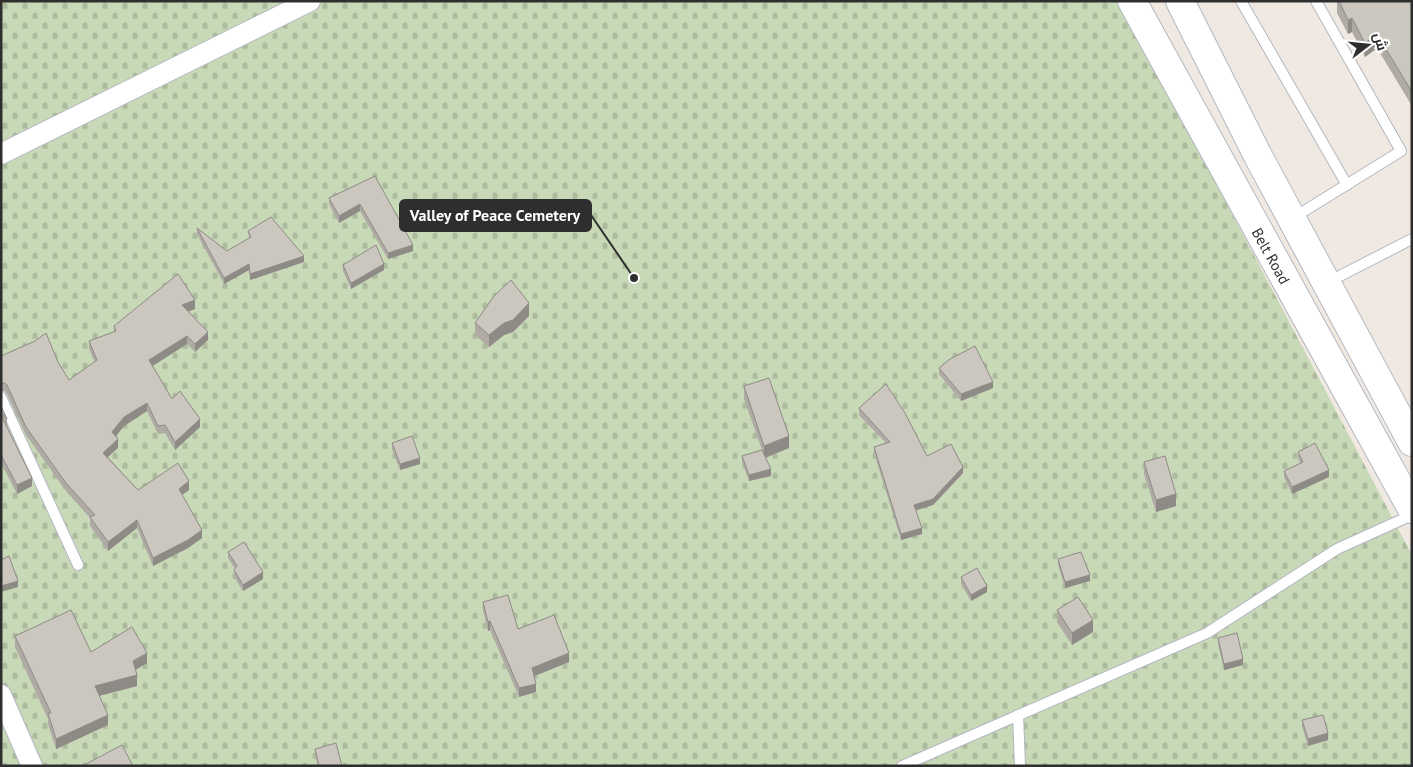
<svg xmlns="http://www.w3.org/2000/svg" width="1413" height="767" viewBox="0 0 1413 767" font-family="'PT Sans',Cairo,sans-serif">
	<defs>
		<pattern id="cemetery-stones" width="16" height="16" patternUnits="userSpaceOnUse" patternTransform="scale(1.25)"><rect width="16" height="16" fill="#c8d9b8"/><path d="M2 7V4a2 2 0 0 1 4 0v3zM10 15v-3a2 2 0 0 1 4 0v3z" fill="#acbb9e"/></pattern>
	</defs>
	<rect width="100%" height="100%" fill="#efe9e1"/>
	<polygon fill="url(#cemetery-stones)" points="1,1 1120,1 1412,555 1412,766 1,766"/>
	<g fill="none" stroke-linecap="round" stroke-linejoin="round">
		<defs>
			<g id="service">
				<polyline points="1241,1 1347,185"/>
				<polyline points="1293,218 1401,151 1316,1"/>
				<polyline points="1328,282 1412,239"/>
				<polyline points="1,397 78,565"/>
				<polyline points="1018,715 1020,766"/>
				<polyline points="902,766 1207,633 1337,549 1412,515"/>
			</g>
			<g id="minor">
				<polyline points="1,154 310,1"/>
				<polyline points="1,695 32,766"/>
			</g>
			<g id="secondary">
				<polyline points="1132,1 1412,509"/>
				<polyline points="1180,1 1258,156 1412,442"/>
			</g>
		</defs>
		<use href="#service" stroke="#b4b7c1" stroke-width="12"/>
		<use href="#minor" stroke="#b4b7c1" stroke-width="22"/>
		<use href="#secondary" stroke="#b4b7c1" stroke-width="30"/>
		<use href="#service" stroke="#fff" stroke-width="10"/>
		<use href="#minor" stroke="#fff" stroke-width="20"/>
		<use href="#secondary" stroke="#fff" stroke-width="28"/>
	</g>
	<g fill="#afaba4">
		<polygon points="1337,1 1412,1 1412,106 1377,48 1365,57 1352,32 1348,34 1337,13"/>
		<polygon points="375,176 413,251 388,259 360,211 339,223 329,204 329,198"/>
		<polygon points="197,228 227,251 249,238 248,231 304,262 250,280 249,270 224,284 197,234"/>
		<polygon points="343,265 384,270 351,289 343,271"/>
		<polygon points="195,309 188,311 208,340 195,352 187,344 153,366 172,399 200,427 175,450 165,433 158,434 147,411 124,426 115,436 118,448 108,457 138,490 189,490 182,495 202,538 188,548 153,566 137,528 108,551 90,526 90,518 66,491 26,435 7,394 5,391 1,391 1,356 58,362 69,380 95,362 89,349 89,341 114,332 114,326"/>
		<polygon points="529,316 513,332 504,335 489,347 475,335 475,323"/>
		<polygon points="939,368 993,388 961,401 939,374"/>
		<polygon points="744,386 789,448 766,458 771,476 749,481 742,462 742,456 762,450 744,399"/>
		<polygon points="1,406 7,419 7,427 32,486 17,494 1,463"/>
		<polygon points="859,408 927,456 963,473 933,505 916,510 922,534 901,540 874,453 874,447 886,443 859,415"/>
		<polygon points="392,443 420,464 400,470 392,449"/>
		<polygon points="1298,452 1329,477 1292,494 1284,477 1284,471 1300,463 1298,458"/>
		<polygon points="1144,462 1176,506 1156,512 1144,474"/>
		<polygon points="228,552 263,579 243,591 234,577 234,570 235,569 228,558"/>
		<polygon points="1058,559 1090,581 1065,588 1058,565"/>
		<polygon points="961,577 987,592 971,601 961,584"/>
		<polygon points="483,602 518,629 569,662 534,676 536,692 519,697 490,630 488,631 483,611"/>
		<polygon points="1057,610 1093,632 1072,645 1057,622"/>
		<polygon points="15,636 91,652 147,663 136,670 137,686 99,696 108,725 56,749 48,724 48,719 15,647"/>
		<polygon points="1218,638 1243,665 1224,670 1218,644"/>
		<polygon points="1302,720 1328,740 1308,746 1302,726"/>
		<polygon points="315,749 342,766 318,766 315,755"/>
	</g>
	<g fill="#8e8b86">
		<polygon points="1352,18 1352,32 1348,34 1348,20"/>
		<polygon points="1377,34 1377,48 1365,57 1365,43"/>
		<polygon points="360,204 360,211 339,223 339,216"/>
		<polygon points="413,245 413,251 388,259 388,253"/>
		<polygon points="304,256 304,262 250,280 250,274"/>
		<polygon points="249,264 249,270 224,284 224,278"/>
		<polygon points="384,264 384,270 351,289 351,283"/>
		<polygon points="195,300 195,309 182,314 182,305"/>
		<polygon points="529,303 529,316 513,332 504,335 489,347 489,335"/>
		<polygon points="208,332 208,340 195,352 195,344"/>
		<polygon points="187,336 187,344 149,368 149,360"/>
		<polygon points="993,382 993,388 961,401 961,394"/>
		<polygon points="147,403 147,411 124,426 112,441 112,432 124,417"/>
		<polygon points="200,419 200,427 175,450 175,442"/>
		<polygon points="789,436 789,448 764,458 764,446"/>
		<polygon points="118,439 118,448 103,461 103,453"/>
		<polygon points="420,458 420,464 400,470 400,464"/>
		<polygon points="963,467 963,473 933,505 914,511 914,505"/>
		<polygon points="771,469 771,476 749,481 749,475"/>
		<polygon points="1329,470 1329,477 1292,494 1292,487"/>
		<polygon points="32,478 32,486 17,494 17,485"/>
		<polygon points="189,481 189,490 179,497 179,489"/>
		<polygon points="1176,494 1176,506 1156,512 1156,500"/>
		<polygon points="137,520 137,528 108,551 108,542"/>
		<polygon points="922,528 922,534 901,540 901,534"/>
		<polygon points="202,530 202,538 188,548 153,566 153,558"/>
		<polygon points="263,572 263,579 243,591 243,585"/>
		<polygon points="1090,575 1090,581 1065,588 1065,582"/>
		<polygon points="18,581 18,587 1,592 1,586"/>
		<polygon points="987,586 987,592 971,601 971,595"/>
		<polygon points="1093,620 1093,632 1072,645 1072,633"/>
		<polygon points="490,621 490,630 488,631 488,622"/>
		<polygon points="147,653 147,663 133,671 133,661"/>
		<polygon points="569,653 569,662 532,677 532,668"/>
		<polygon points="1243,659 1243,665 1224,670 1224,664"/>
		<polygon points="137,675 137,686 95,697 95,686"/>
		<polygon points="536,684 536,692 519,697 519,688"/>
		<polygon points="108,715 108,725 56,749 56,739"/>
		<polygon points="1328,733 1328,740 1308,746 1308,739"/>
	</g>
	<g fill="#cbc7bf" stroke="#8e8b86">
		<polygon points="1339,1 1412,1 1412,92 1377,34 1365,43 1352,18 1348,20"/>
		<polygon points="375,176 413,245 388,253 360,204 339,216 329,198"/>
		<polygon points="271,217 304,256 250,274 249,264 224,278 197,228 227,251 251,237 248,231"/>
		<polygon points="376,245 384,264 351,283 343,265"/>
		<polygon points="178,274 195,300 182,305 208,332 195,344 187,336 149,360 172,399 180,391 200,419 175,442 165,425 158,426 147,403 124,417 112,432 118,439 103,453 138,490 178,463 189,481 179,489 202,530 188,540 153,558 137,520 108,542 90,517 95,515 66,483 26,427 7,385 5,383 1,383 1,356 35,341 46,333 58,362 69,380 97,360 89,341 116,331 114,326"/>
		<polygon points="511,280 529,303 513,320 504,323 489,335 475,323 494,296"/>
		<polygon points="975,346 993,382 961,394 939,368 950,359"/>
		<polygon points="769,378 789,436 764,446 744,386"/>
		<polygon points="886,384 905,413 927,456 951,444 963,467 933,499 914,505 922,528 901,534 874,447 890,442 859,408"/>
		<polygon points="1,406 7,419 1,412"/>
		<polygon points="1,415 32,478 17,485 1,455"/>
		<polygon points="412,436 420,458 400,464 392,443"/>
		<polygon points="1315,443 1329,470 1292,487 1284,471 1303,462 1298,452"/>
		<polygon points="762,450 771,469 749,475 742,456"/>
		<polygon points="1165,456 1176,494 1156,500 1144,462"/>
		<polygon points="244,542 263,572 243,585 234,570 237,566 228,552"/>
		<polygon points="1081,552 1090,575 1065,582 1058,559"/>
		<polygon points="9,556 18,581 1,586 1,560"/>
		<polygon points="977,568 987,586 971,595 961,577"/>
		<polygon points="508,595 518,629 554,615 569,653 532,668 536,684 519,688 490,621 488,622 483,602"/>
		<polygon points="1078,597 1093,620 1072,633 1057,610"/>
		<polygon points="71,610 91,652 132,627 147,653 133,661 137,675 95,686 108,715 56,739 48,713 51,713 15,636"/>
		<polygon points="1237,633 1243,659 1224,664 1218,638"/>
		<polygon points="1323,715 1328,733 1308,739 1302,720"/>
		<polygon points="336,743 342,766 319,766 315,749"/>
		<polygon points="122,745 133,766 82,766"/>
	</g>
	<g text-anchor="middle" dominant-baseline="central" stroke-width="4" stroke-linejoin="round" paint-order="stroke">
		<g font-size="15" fill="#2e2e2e" stroke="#fff">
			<text transform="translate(1271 256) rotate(61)">Belt Road</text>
		</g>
	</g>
	<path fill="none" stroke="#2e2e2e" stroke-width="2" d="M634 278L591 215"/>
	<circle fill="#2e2e2e" stroke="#fff" stroke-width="2" cx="634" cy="278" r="5"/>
	<rect fill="#2e2e2e" stroke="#2e2e2e" stroke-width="2" x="400" y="200" width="191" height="31" rx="5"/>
	<g font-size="16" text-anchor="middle" font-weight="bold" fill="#fff">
		<text x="495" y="221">Valley of Peace Cemetery</text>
	</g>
	<rect width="1413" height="767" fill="none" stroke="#2e2e2e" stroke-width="5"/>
	<g transform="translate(1368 45) rotate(74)" stroke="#ffffff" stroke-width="4" paint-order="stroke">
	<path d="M0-4L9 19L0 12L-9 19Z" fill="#2e2e2e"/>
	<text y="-8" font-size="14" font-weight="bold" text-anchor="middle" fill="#2e2e2e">ش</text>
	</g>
</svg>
